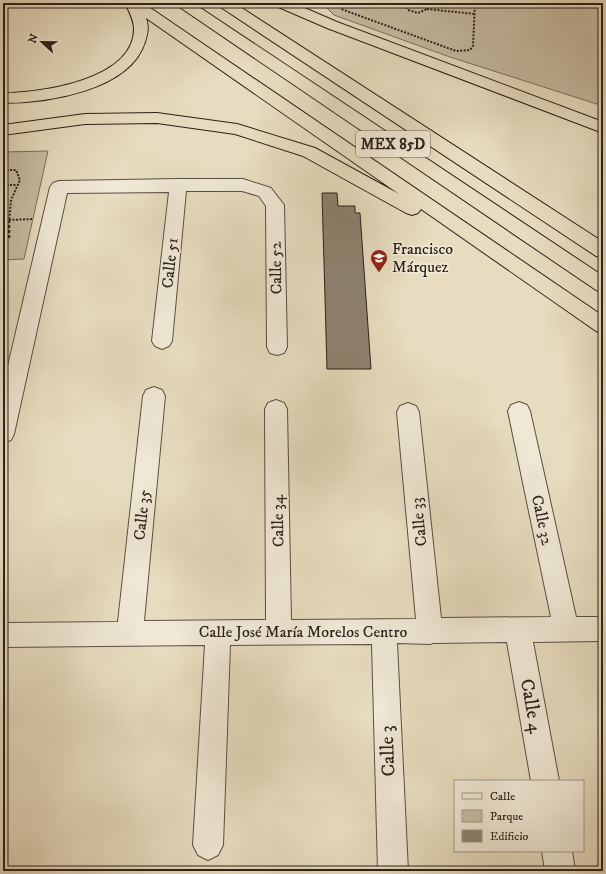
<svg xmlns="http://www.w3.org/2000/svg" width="606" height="874" viewBox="0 0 606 874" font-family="'IM FELL DW Pica',serif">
	<rect width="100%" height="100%" fill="#e7dcbf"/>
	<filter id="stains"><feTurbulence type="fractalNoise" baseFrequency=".005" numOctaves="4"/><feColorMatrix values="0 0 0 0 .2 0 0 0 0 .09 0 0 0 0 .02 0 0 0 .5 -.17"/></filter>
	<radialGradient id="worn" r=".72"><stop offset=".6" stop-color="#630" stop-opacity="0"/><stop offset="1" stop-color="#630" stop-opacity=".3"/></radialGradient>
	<g fill="#c7bca3" stroke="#796e5f">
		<polygon points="322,3 603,3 603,106 450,57 334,15"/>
		<polygon points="48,151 24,259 3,260 3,152"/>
	</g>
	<polygon fill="#8d8270" stroke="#2b201b" points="322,193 337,193 338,206 355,206 355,213 360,213 371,369 327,369"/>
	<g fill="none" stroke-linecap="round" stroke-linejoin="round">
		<defs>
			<g id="minor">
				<polygon points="178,179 243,179 271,188 284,205 287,347 284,353 277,355 270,353 267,347 266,206 259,196 242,191 186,191 172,341 169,346 162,349 155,346 152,341 169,192 67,193 14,434 11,440 3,443 3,387 50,187 53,183 59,181"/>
				<polygon points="154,387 162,390 165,396 144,621 266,620 265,409 268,403 276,400 284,403 287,409 291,620 416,619 397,412 400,406 408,403 416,406 419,412 441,618 551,617 508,411 511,405 519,402 527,405 530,411 576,617 603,617 603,641 533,642 559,781 531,781 507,642 433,643 430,644 397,643 408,871 378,871 372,644 230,645 223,845 218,855 208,860 198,855 193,845 205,645 3,647 3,623 118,622 143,396 146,390"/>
				<polygon points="542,851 572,851 575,871 545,871"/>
			</g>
			<g id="highway">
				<path d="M 125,3 L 143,3 L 603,316 L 603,334 L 596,331 L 421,209 L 418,213 L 412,215 L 406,213 L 303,156 L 235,134 L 157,123 L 85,124 L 3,135 L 3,125 L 85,114 L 157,113 L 237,124 L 315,148 L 399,194 L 146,18 C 149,27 148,33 145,42 C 130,91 46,103 3,103 L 3,93 C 40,93 134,80 134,29 C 134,20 129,11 125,3 Z"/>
				<polygon points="176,3 193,3 603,276 603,292 596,290 178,6"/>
				<polygon points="217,3 234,3 603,242 603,258 596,256 219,6"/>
				<polygon points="274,3 293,3 337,22 603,122 603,133 327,28 276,6"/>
			</g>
		</defs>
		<use href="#minor" stroke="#5a4f44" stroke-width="2"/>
		<use href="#highway" stroke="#2b201b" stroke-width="2"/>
		<g stroke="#2b201b" stroke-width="2" stroke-dasharray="2 1.5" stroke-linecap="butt">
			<polyline points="339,3 341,9 456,51 470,50 473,46 475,3"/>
			<polyline points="390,3 407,8"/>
			<polyline points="413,3 407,7 408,10 418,13 427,9 425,5 420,3"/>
			<polyline points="427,9 475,14"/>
			<polyline points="3,170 16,170 20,180 11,200 9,223"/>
			<polyline points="3,185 18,185"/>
			<polyline points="9,220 33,219"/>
		</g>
		<polyline stroke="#2b201b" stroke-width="2.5" stroke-dasharray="3 2" stroke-linecap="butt" points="9,238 9,222"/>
		<use href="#minor" fill="#efe8d5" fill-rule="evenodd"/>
		<use href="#highway" fill="#e7dcbf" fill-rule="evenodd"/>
	</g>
	<defs>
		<symbol id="school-pin" viewBox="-11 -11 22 30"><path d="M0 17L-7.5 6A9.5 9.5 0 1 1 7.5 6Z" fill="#8f2418" stroke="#efe8d5"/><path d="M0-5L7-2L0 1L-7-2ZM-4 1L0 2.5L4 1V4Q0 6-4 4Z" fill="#fff"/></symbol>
	</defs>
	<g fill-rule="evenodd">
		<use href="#school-pin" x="369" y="248" width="20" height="27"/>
	</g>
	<g text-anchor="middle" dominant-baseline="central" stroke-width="3.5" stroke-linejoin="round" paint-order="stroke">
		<rect fill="#efe8d5" stroke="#665c53" stroke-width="1" x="356" y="131" width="74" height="26" rx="3"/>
		<g font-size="15" font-weight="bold" fill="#2b201b">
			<text x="393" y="144">MEX 85D</text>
		</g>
		<g font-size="16" fill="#2b201b" stroke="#efe8d5" text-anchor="start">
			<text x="392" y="249">Francisco<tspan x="392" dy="18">Márquez</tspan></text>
		</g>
		<g font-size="16" fill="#2b201b" stroke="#efe8d5">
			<text transform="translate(170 263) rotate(-84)">Calle 51</text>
			<text transform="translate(276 268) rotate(-91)">Calle 52</text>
			<text transform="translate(142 515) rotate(-84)">Calle 35</text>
			<text transform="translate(542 520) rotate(78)">Calle 32</text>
			<text transform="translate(278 521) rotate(-91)">Calle 34</text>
			<text transform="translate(419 522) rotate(-96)">Calle 33</text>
			<text x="303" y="632">Calle José María Morelos Centro</text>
		</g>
		<g font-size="19" fill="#2b201b" stroke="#efe8d5">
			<text transform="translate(531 706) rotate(80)">Calle 4</text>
			<text transform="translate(388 751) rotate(-92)">Calle 3</text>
		</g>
	</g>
	<rect width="606" height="874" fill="none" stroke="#e7dcbf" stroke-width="16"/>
	<rect x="4" y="4" width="598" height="866" fill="none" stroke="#2b201b" stroke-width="2"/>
	<rect x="8" y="8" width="590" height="858" fill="none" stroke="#2b201b"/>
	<rect x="454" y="780" width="130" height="72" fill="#efe8d5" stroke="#a1988b"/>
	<rect x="462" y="793" width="20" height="6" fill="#efe8d5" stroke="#a1988b"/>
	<text x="490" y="800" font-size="12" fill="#2b201b">Calle</text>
	<rect x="462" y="810" width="20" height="12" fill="#c7bca3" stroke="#a1988b"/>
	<text x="490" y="820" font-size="12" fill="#2b201b">Parque</text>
	<rect x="462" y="830" width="20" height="12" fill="#8d8270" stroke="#a1988b"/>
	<text x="490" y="840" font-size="12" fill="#2b201b">Edificio</text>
	<g transform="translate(42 42) rotate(292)" stroke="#efe8d5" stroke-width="3" paint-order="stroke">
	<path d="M0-3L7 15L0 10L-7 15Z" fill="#2b201b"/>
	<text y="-6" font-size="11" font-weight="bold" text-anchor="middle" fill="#2b201b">N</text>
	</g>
	<rect width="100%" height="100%" filter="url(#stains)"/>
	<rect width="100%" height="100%" fill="url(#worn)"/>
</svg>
